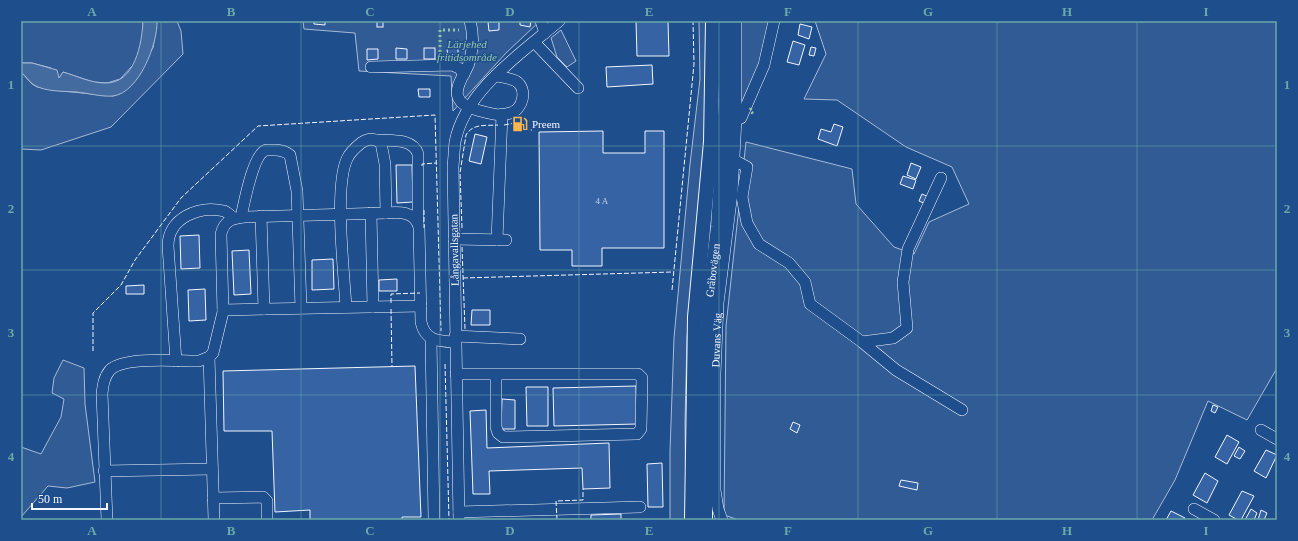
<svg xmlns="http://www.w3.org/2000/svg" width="1298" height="541" viewBox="0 0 1298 541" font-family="Georgia,serif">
	<rect width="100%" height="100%" fill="#1f4e8c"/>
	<g fill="#305b95" stroke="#a8bbd7">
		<polygon points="21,21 143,21 143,32 138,57 134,64 120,79 107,83 93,82 63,72 59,79 51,68 32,63 21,63"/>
		<polygon points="157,21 177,21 181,31 183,54 111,127 41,150 21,149 21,72 32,84 37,87 61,91 114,96 153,48"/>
		<polygon points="303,21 540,21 506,53 453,111 451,76 359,71 355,33 304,29"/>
		<polygon points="699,21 706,21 705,134 687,337 685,421 686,520 670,520 670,451 674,338 690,164 700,79"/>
		<polygon points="739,21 770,21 765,49 741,110"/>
		<polygon points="815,21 1277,21 1277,368 1247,420 1208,401 1175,480 1152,520 739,520 724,515 726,326 746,142 852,169 856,204 894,247 914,254 929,222 969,204 952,167 906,147 837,100 804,99 826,54"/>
		<polygon points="561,30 576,61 567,67 557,57 552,41 551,38"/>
		<polygon points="63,360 84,368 85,404 95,482 67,488 48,486 21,517 21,447 41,454 61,417 64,399 52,393 54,378"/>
	</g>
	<path fill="#446ba0" stroke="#a8bbd7" d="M 143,21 L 157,21 C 158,43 139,93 113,96 C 101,97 88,93 76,92 C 63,91 46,92 34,85 C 29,82 26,76 21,72 L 21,63 L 32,63 L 57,70 L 59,78 L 63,72 C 77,76 91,83 105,83 C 135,84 142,43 143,21 Z"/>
	<g fill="#3563a3" stroke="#f2f6ff">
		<polygon points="314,21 325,21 325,25 314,24"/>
		<rect x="377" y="21" width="6" height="6"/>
		<polygon points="520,21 531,21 530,27 520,25"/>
		<polygon points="636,21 668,21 669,56 637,56"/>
		<polygon points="488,22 499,22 499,30 489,31"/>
		<polygon points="800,24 812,27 809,39 798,35"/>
		<polygon points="793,41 805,45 799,65 787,62"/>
		<polygon points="811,47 816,48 814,56 809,55"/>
		<polygon points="396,48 407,49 407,59 396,59"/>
		<rect x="424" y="48" width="11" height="11"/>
		<polygon points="447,48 458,48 458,59 448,60"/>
		<polygon points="367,49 378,49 378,59 367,60"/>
		<polygon points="652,65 653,84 607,87 606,67"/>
		<polygon points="418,89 430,89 430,97 419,97"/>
		<polygon points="834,124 843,127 837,146 818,139 821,129 831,132"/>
		<polygon points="603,131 603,153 645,153 645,131 664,131 664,248 602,248 602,266 572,266 572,250 540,250 539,132"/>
		<polygon points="475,134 487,137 481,164 469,161"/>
		<polygon points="911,163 921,167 916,179 907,175"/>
		<polygon points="396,165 412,165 413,202 397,203"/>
		<polygon points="903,176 916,180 913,189 900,184"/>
		<polygon points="922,194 929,197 926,204 919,201"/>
		<polygon points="199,235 200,268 181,269 180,236"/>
		<polygon points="249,250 251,294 234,295 232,251"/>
		<polygon points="333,259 334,289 312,290 312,260"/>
		<polygon points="397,279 397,291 379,291 379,280"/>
		<polygon points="144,285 144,294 126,294 126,286"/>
		<polygon points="205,289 206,320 189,321 188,290"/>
		<polygon points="472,310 490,310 490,325 471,325"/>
		<polygon points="415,366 421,517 402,517 402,520 310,520 310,510 275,512 272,431 224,431 223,371"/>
		<polygon points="636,386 637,424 554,426 553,388"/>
		<polygon points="526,387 548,387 548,426 527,426"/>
		<polygon points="502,399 515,400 515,429 501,429"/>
		<polygon points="1213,405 1218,407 1215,413 1211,411"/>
		<polygon points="486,410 487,448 609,443 610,488 583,489 582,468 489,471 490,494 473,494 470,411"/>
		<polygon points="793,422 800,425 797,433 790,429"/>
		<polygon points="1227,435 1239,442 1227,464 1215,457"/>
		<polygon points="1239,447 1245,451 1240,459 1234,456"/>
		<polygon points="1266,450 1277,455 1266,478 1254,471"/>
		<polygon points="662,463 663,507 648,507 647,464"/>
		<polygon points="1205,473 1218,481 1207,503 1193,495"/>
		<polygon points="901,480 918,483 917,490 899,486"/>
		<polygon points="1242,491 1254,496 1241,520 1238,520 1229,515"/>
		<polygon points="1251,509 1257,513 1254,520 1245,520"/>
		<polygon points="1261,510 1267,513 1264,520 1258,520"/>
		<polygon points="1171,511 1185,518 1184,520 1166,520"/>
		<polygon points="621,514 621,520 591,520 591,515"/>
	</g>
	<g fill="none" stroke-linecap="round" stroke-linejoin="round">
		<defs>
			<g id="minor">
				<path d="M 470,21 C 474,35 473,49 469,63 C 466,73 454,86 458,97 C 461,105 470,108 477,110 C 488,113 499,117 510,113 C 523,110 528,89 516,81 C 510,78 502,77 496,76"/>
				<polyline points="541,21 545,33"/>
				<polyline points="534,42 578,88"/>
				<polyline points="371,67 452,65 459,68 464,74"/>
				<polyline points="736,119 741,118 764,65 774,21"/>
				<path d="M 377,140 C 391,141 413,138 418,154 L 418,224"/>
				<polyline points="734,160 747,167 742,197 747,223 759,244 789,263 805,282 810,304 862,342 896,370 962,410"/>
				<polyline points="371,213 373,307"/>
				<polyline points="261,216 264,309"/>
				<path d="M 241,217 C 244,204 253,154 266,150 C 268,150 273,150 275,150 C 281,150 285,151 290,155 L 297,191 L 301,308"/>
				<polyline points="454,239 506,240"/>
				<polyline points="497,240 502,114"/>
				<path d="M 346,307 C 344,273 334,186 347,159 C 350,152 356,147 361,143 C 368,138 374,138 381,143 L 385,164 L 386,213"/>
				<polyline points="223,310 421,306"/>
				<polyline points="455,336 520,339"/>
				<polyline points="431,339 434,520"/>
				<polyline points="862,342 893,338 907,328 903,282 908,249 941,178"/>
				<polyline points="209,357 214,520"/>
				<path d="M 176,361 L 168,246 C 168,218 199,205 224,211 C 227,212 231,216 234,218"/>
				<polyline points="456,374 638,374 642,378 641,429 637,434 503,437 498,433 496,427 496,374"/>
				<polyline points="1261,430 1277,439"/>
				<polyline points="104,471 212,469"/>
				<polyline points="213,498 263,497 267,501 267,520"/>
				<polyline points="1194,509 1214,520"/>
				<polyline points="459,512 640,507"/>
				<path d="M 107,520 L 102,394 C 103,385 104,377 110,370 C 124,356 178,361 199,361 L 209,357 L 213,353 L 223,312 L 221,234 C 224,221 232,218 245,217 L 386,213 C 399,212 415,211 419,227 L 421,322 C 425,341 438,341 455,342"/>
				<path d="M 459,520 L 453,166 C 454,158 454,150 455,142 C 465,90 522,53 559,21"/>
				<path id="s1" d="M 722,520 L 718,509 L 715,490 L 715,374 L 718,303 L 732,193 L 736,119 L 736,21"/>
			</g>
			<g id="major">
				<polyline points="692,520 695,317 711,142 713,21"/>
				<path id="s2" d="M 705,520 L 705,421 L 709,299 L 718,227 L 726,100 L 724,21"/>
			</g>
		</defs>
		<use href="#minor" stroke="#f2f6ff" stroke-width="12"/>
		<use href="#major" stroke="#f2f6ff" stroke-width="16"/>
		<use href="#minor" stroke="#1f4e8c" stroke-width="11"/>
		<use href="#major" stroke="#1f4e8c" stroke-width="14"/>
		<g stroke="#97c8a6" stroke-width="3" stroke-dasharray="2 3" stroke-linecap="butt">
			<polyline points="440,52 440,30 459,30"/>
			<polyline points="751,108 750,111 755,115"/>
		</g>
		<g stroke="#f2f6ff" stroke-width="1" stroke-dasharray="5 2" stroke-linecap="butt">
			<polyline points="504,125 515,123 514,130 532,130"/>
			<polyline points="422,166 422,164 436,163"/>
			<polyline points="424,210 424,228"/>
			<path d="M 462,228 L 460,173 L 466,135 C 473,123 486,126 498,125"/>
			<polyline points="462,247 465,329"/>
			<polyline points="463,278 673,272"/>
			<polyline points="672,290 694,64 693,21"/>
			<polyline points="391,303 391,294 420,293"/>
			<polyline points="391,309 392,367"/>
			<polyline points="93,351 93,313 121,285 135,260 181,198 258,126 435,115 441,331"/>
			<polyline points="445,364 449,520"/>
			<polyline points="557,520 556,501 583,500 583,489"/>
		</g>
	</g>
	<path fill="none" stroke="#6aa9a8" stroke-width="1" stroke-opacity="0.55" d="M 161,21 L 161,520M 301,21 L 301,520M 440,21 L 440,520M 579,21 L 579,520M 719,21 L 719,520M 858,21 L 858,520M 997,21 L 997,520M 1137,21 L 1137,520M 21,146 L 1277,146M 21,270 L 1277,270M 21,395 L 1277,395"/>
	<defs>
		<symbol id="fuel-bare" viewBox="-9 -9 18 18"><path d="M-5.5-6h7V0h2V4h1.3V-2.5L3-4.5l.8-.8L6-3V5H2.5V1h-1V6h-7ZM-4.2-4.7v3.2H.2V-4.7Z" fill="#ffb74d" stroke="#1f4e8c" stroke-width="2.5" paint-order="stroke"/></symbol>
	</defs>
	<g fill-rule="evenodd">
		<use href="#fuel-bare" x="509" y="113" width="22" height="22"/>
	</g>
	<g text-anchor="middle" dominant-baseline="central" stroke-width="3" stroke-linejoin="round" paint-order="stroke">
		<g font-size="9" fill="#c3d1e8">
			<text x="602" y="201">4 A</text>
		</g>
		<g font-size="11" font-style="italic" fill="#97c8a6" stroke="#1f4e8c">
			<text x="467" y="44">Lärjehed<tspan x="467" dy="13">fritidsområde</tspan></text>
		</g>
		<g font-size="11" fill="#f2f6ff" stroke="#1f4e8c" text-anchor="start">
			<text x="532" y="124">Preem</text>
		</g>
		<g font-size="11" fill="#f2f6ff" stroke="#1f4e8c">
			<text transform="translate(454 250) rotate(-91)">Långavallsgatan</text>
			<text stroke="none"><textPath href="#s2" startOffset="250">Gråbovägen</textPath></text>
			<text stroke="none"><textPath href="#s1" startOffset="181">Duvans Väg</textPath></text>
		</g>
	</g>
	<rect width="1298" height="541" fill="none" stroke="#1f4e8c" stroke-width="44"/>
	<path d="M32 503v6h75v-6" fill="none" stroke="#f2f6ff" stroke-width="2"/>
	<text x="38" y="503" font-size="12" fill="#f2f6ff" stroke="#1f4e8c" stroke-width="3" paint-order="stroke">50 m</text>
	<rect x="22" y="22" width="1254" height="497" fill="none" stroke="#6aa9a8" stroke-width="1.5"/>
	<g font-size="13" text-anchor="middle" font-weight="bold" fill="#6aa9a8">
		<text x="92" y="16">A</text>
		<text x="231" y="16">B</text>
		<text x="370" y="16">C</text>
		<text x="510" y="16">D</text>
		<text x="649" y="16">E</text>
		<text x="788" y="16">F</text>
		<text x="928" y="16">G</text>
		<text x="1067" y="16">H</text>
		<text x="1206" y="16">I</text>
		<text x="11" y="89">1</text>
		<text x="1287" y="89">1</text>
		<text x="11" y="213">2</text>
		<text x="1287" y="213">2</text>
		<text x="11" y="337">3</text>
		<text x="1287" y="337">3</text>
		<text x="11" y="461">4</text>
		<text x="1287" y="461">4</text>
		<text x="92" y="535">A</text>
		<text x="231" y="535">B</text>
		<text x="370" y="535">C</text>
		<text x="510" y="535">D</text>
		<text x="649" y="535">E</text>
		<text x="788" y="535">F</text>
		<text x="928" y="535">G</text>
		<text x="1067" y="535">H</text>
		<text x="1206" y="535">I</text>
	</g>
</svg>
